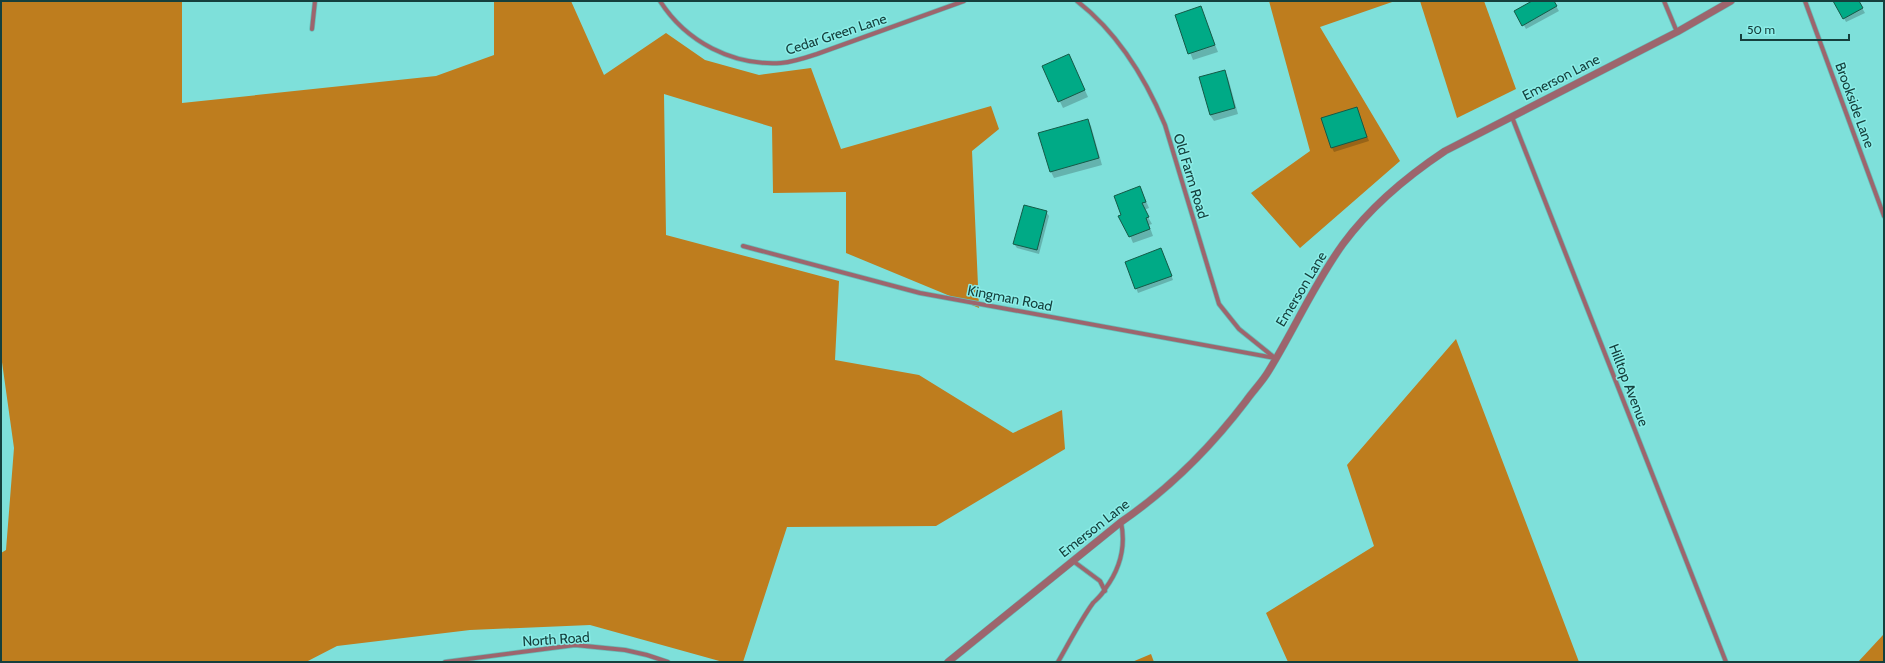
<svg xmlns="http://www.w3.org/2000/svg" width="1885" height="663" viewBox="0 0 1885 663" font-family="Cabin,sans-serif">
	<rect width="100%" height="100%" fill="#7ee0da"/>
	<g fill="#be7d1e">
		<polygon points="1,1 182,1 182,103 436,76 494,55 494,1 571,1 604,75 666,33 705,60 759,75 811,68 841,149 991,106 999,129 972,151 979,308 846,253 846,192 773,193 772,127 664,94 666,235 839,281 835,360 919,375 1013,433 1062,410 1065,449 936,526 787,527 743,662 723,662 590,625 470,630 337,646 306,662 1,662 1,553 6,550 14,448 1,355"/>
		<polygon points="1269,1 1395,1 1320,27 1400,161 1300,248 1251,193 1310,151"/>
		<polygon points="1420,1 1484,1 1516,89 1457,118"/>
		<polygon points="1456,339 1579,662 1288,662 1266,613 1374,546 1347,465"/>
		<polygon points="1884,634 1884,662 1858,662 1883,635"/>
		<polygon points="1151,654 1154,662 1132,662"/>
	</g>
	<g fill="#0003">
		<polygon points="1535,1 1553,1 1559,11 1526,29 1516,11"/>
		<polygon points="1835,1 1858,1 1865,13 1846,22"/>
		<polygon points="1200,7 1218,52 1193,60 1176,16"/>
		<polygon points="1069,55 1088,97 1063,108 1043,66"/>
		<polygon points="1224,71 1228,78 1238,114 1214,121 1210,115"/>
		<polygon points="1357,108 1369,141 1334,152 1332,148"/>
		<polygon points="1088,120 1091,126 1102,165 1054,178 1051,172"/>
		<polygon points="1140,187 1149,208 1144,210 1152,224 1149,225 1153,236 1133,243 1122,216"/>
		<polygon points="1046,212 1049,216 1039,254 1017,248 1014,244"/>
		<polygon points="1163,254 1173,280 1138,293 1126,262"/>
	</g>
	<g fill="#00aa86" stroke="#145a47">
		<polygon points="1532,1 1554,1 1557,6 1522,26 1514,11"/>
		<polygon points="1833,1 1859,1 1863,8 1843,19"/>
		<polygon points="1201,6 1215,45 1188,54 1175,15"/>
		<polygon points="1069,54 1085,90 1058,102 1042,66"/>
		<polygon points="1225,70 1235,108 1210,115 1199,77"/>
		<polygon points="1357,107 1367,137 1331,148 1321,118"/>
		<polygon points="1088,119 1099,158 1050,172 1038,133"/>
		<polygon points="1140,186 1146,202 1142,203 1149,217 1146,218 1150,229 1129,237 1118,216 1121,215 1114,196"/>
		<polygon points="1024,205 1047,211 1037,250 1013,244"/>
		<polygon points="1161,248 1172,276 1135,289 1125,262"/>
	</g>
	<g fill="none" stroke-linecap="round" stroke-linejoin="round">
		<defs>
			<g id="minor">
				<path d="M 660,1 C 686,42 733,66 781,63 C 793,62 805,58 817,54 L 964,1"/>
				<path d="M 1077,1 C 1118,33 1145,77 1165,125 L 1219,304 L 1239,329 L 1275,358"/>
				<polyline points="1664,1 1677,32"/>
				<polyline points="1805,1 1884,216"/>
				<polyline points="312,29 315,1"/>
				<polyline points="1512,117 1726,662"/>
				<polyline points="743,246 920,293 1275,358"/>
				<polyline points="1073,561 1100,581 1105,591"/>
				<polyline points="445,662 575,645 625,650 647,655 668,662"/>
				<path d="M 1058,662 C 1069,643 1080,621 1093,603 C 1097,599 1102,595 1105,589 C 1120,569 1126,546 1121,522"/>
			</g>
			<path id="tertiary" d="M 948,662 L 1121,522 C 1169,489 1211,447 1246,401 C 1253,391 1262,382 1268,372 C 1294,330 1314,284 1343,244 C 1371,206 1406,177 1445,151 L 1677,32 L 1731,1"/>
		</defs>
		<use href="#minor" stroke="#67bdb7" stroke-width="5.5"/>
		<use href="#tertiary" stroke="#67bdb7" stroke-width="8"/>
		<use href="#minor" stroke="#9d656d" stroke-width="4"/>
		<use href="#tertiary" stroke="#9d656d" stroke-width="7"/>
	</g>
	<g text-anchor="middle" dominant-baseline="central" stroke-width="3" stroke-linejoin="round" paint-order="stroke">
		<g font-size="14" fill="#15403d" stroke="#8bede7">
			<text transform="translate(836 34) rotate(-18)">Cedar Green Lane</text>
			<text transform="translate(1561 77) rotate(-27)">Emerson Lane</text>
			<text transform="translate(1855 105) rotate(70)">Brookside Lane</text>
			<text transform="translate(1191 176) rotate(73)">Old Farm Road</text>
			<text transform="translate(1301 289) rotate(-59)">Emerson Lane</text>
			<text transform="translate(1010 298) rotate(11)">Kingman Road</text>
			<text transform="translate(1629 385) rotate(69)">Hilltop Avenue</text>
			<text transform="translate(1094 528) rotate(-38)">Emerson Lane</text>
			<text transform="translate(556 639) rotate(-4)">North Road</text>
		</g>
	</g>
	<rect width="1885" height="663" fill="none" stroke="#15403d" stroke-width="4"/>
	<path d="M1741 34v6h108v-6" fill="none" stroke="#15403d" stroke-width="2"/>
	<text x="1747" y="34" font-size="12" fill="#15403d" stroke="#8bede7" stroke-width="3" paint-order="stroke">50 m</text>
</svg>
